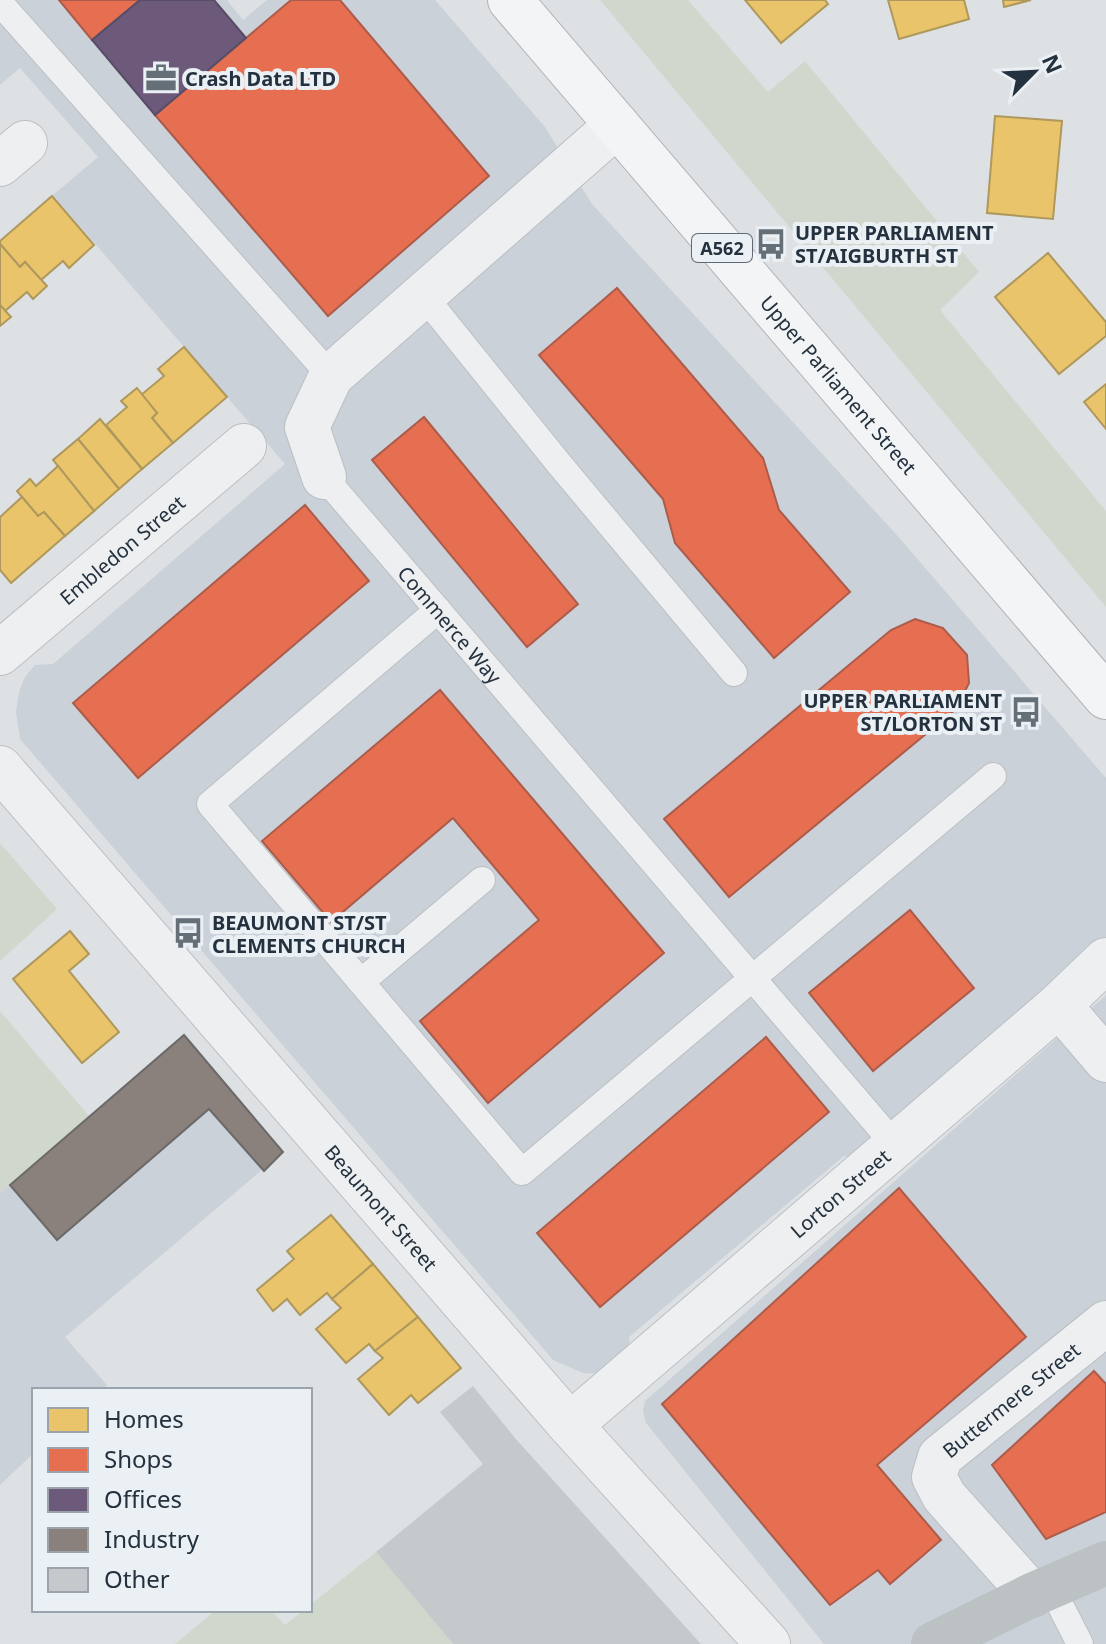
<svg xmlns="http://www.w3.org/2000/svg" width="1106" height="1644" viewBox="0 0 1106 1644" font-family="'Noto Sans',sans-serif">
	<rect width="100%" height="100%" fill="#dee1e4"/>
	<g fill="#cbd1d8">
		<polygon points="0,0 227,0 243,20 267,0 435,0 545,127 592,204 896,534 1106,778 1106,937 918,1101 865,1159 844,1156 629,1337 631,1362 602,1374 583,1373 553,1360 20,739 16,712 19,692 25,677 35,665 53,664 285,464 53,195 98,157 20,68 0,85"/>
		<polygon points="1106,995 1106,1644 824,1644 646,1423 643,1411 645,1401"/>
		<polygon points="184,1035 283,1152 65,1337 107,1385 101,1390 34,1390 34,1453 0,1485 0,1193"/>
	</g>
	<g fill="#d0d8ce">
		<polygon points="600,0 688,0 768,92 805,61 979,272 940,310 1106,511 1106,607"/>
		<polygon points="0,843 57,909 0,961"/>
		<polygon points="0,1011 89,1116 0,1193"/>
		<polygon points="376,1552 453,1644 175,1644 216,1610 271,1610 285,1625 304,1610 310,1610 310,1605"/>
	</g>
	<g fill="#e9c46a" stroke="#ae985d" stroke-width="2">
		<polygon points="745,0 825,0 828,4 781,43"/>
		<polygon points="888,0 964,0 969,19 899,39"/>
		<polygon points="1003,0 1031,0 1004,7"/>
		<polygon points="995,116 1062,121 1053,219 987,213"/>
		<polygon points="52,196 94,245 69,268 63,261 41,280 25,262 20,267 0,244 0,241"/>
		<polygon points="0,244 20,267 25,262 47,286 33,299 27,292 5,311 0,305"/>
		<polygon points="1048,253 1106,322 1106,336 1059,374 995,297"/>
		<polygon points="0,305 11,317 0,326"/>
		<polygon points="184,347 227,397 173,443 152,418 157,413 141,395 164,376 158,369"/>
		<polygon points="1106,384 1106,429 1084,402"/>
		<polygon points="137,388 157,413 152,418 173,443 142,469 106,425 127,407 121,401"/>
		<polygon points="100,419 142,469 119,489 78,439"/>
		<polygon points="78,439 119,489 94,511 53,460"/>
		<polygon points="58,466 94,511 65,536 44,512 38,516 17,491 30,479 36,486"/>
		<polygon points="22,497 38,516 44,512 65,536 11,583 0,570 0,517"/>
		<polygon points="70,931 89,954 69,971 119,1032 82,1063 13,979"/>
		<polygon points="331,1215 373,1264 332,1299 327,1293 300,1315 287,1299 273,1311 257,1290 294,1259 287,1251"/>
		<polygon points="373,1264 418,1317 375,1351 369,1344 346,1363 316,1329 341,1308 332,1299"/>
		<polygon points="418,1317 461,1368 418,1403 411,1395 389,1415 358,1379 383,1358 375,1351"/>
	</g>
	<g fill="#e76f51" stroke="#ac5c4b" stroke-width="2">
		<polygon points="59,0 140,0 92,40"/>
		<polygon points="291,0 340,0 489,176 328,316 155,115"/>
		<polygon points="617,288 763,458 779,510 850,592 774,658 675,543 663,499 539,355"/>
		<polygon points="424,417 578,604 527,647 372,460"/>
		<polygon points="305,505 369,581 138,778 73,703"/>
		<polygon points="915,619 943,628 967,655 969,683 956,709 729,897 664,819 891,630"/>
		<polygon points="440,690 664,953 488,1103 420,1021 539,920 453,818 331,922 262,841"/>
		<polygon points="910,910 974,988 873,1071 809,993"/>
		<polygon points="766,1037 829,1112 600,1307 537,1233"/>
		<polygon points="899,1188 1026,1337 877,1465 941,1540 890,1584 878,1570 830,1605 662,1404"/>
		<polygon points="1094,1371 1106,1384 1106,1512 1046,1539 992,1465"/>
	</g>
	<polygon fill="#6d597a" stroke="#574d68" stroke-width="2" points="140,0 214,0 246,38 155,115 92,40"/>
	<polygon fill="#8a817c" stroke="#6b6969" stroke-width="2" points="184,1035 283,1152 264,1171 209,1109 57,1240 10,1185"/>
	<polygon fill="#c6c9cc" points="473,1386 515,1438 701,1644 453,1644 376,1552 483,1464 440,1412"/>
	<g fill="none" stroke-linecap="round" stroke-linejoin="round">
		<defs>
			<g id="service">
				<polyline points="0,3 331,376"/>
				<polyline points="423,295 560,465 734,673"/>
				<path id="s1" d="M 324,477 L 895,1145"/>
				<polyline points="438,610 210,804 522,1172 993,776"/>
				<polyline points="361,982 482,880"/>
				<polyline points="1051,1587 1080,1644"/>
			</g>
			<g id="minor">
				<polyline points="0,164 25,143"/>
				<polyline points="324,477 307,427 331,376 617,125"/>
				<path id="s2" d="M 0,653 L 244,446"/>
				<path id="s3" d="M 0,768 L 570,1425 L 768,1644"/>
				<polyline points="1059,1005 1106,1060"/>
				<path id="s4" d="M 570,1425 L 1059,1005 L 1106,960"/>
				<path id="s5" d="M 1032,1595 L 944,1496 L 934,1477 L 940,1457 L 1106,1323"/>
			</g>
			<g id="trunk">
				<path id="s6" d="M 510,0 L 1106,697"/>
			</g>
		</defs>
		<use href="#service" stroke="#bcbfc2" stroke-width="28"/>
		<use href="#minor" stroke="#bcbfc2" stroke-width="46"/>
		<use href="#trunk" stroke="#b0b4b9" stroke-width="46"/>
		<use href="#service" stroke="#edeff1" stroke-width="26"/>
		<use href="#minor" stroke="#edeff1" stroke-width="44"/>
		<polyline stroke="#bcc1c4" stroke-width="44" points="933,1644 1032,1595 1106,1563"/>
		<use href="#trunk" stroke="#f2f4f5" stroke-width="44"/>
	</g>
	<defs>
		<symbol id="office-bare" viewBox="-9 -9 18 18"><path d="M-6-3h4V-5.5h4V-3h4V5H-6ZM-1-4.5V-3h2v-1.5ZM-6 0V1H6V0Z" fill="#656f78" stroke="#ebf0f5" stroke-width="2.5" paint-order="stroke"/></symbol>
		<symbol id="bus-bare" viewBox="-9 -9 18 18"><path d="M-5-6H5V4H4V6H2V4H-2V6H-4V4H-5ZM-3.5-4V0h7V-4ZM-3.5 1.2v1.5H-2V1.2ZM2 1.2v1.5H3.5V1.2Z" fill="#656f78" stroke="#ebf0f5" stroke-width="2.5" paint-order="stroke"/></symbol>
	</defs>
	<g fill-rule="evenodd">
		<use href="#office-bare" x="139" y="56" width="44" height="44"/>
		<use href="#bus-bare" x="749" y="222" width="44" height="44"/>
		<use href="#bus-bare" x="1004" y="690" width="44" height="44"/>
		<use href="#bus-bare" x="166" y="911" width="44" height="44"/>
	</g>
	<g text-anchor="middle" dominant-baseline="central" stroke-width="8" stroke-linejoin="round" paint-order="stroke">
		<rect fill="#ebf0f5" stroke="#606a75" stroke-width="2" x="692" y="234" width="60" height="28" rx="6"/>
		<g font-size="18" font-weight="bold" fill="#24313e">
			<text x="722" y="248">A562</text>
		</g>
		<g font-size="20" font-weight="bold" fill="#24313e" stroke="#ebf0f5" text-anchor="start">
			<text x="185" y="78">Crash Data LTD</text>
			<text x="795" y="232">UPPER PARLIAMENT<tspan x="795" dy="23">ST/AIGBURTH ST</tspan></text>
			<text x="1002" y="700" text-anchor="end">UPPER PARLIAMENT<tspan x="1002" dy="23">ST/LORTON ST</tspan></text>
			<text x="212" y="922">BEAUMONT ST/ST<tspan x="212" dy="23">CLEMENTS CHURCH</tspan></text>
		</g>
		<g font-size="20" fill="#24313e" stroke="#ebf0f5">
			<text stroke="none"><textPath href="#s6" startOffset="506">Upper Parliament Street</textPath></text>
			<text stroke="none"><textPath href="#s2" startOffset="160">Embledon Street</textPath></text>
			<text stroke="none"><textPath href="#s1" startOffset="194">Commerce Way</textPath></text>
			<text stroke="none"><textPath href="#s4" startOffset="356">Lorton Street</textPath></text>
			<text stroke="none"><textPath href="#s3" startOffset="582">Beaumont Street</textPath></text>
			<text stroke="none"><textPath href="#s5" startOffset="266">Buttermere Street</textPath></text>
		</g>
	</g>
	<rect x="32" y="1388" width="280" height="224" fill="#ebf0f5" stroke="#9ba4ac" stroke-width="2"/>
	<rect x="48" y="1408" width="40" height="24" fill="#e9c46a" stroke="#9ba4ac" stroke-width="2"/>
	<text x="104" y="1428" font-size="24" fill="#24313e">Homes</text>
	<rect x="48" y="1448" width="40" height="24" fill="#e76f51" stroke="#9ba4ac" stroke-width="2"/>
	<text x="104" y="1468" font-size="24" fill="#24313e">Shops</text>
	<rect x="48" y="1488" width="40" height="24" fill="#6d597a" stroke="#9ba4ac" stroke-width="2"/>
	<text x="104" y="1508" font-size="24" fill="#24313e">Offices</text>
	<rect x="48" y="1528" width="40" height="24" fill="#8a817c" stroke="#9ba4ac" stroke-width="2"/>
	<text x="104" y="1548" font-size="24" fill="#24313e">Industry</text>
	<rect x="48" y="1568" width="40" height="24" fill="#c6c9cc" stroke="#9ba4ac" stroke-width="2"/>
	<text x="104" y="1588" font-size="24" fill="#24313e">Other</text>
	<g transform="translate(1034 72) rotate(66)" stroke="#ebf0f5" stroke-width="6" paint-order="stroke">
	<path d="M0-6L14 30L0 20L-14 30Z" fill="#24313e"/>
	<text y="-12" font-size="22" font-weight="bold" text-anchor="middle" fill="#24313e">N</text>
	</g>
</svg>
